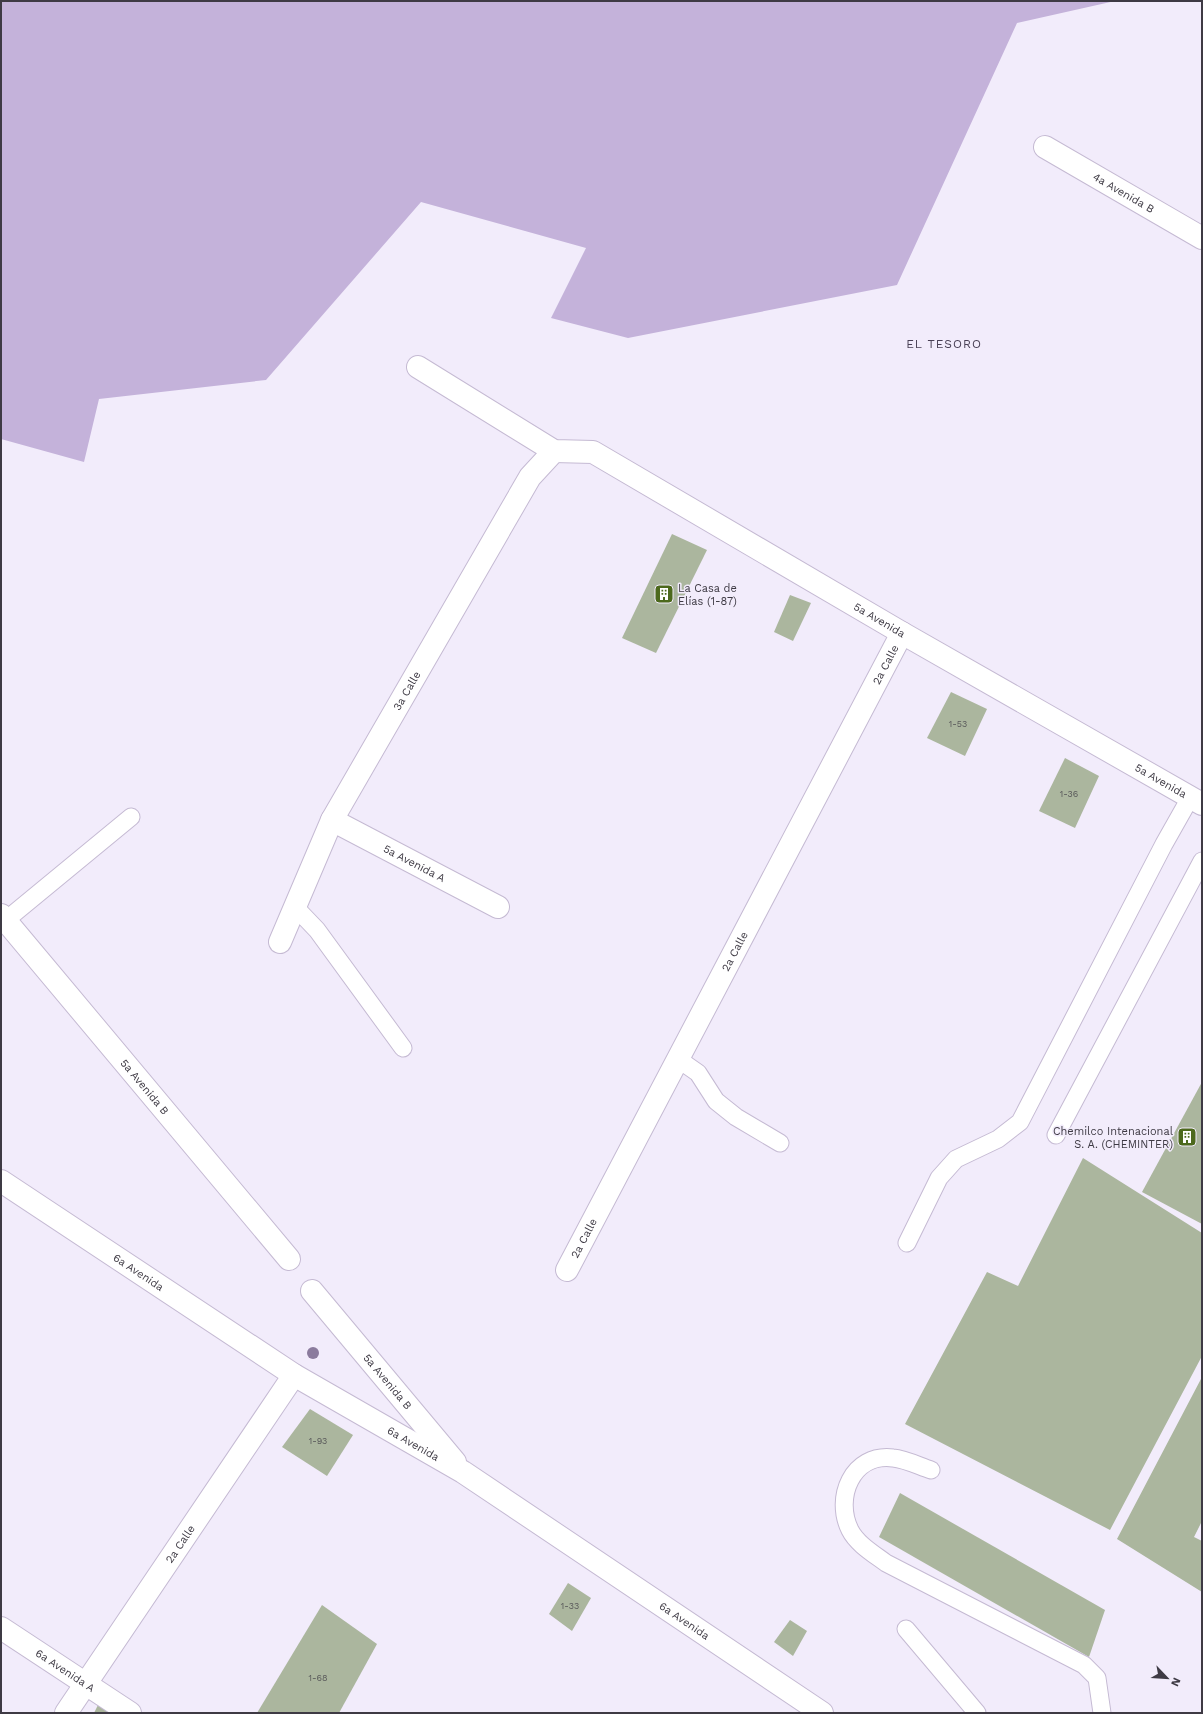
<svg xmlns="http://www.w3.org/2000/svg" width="1203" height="1714" viewBox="0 0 1203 1714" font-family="'Work Sans',sans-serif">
	<rect width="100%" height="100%" fill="#f2ecfb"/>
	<polygon fill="#c4b2da" points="1,1 1115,1 1017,23 897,285 628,338 551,318 586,248 421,202 266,380 99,399 84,462 1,439"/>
	<g fill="#abb69e">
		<polygon points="672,534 707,550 656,653 622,638"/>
		<polygon points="790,595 811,603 793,641 774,632"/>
		<polygon points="951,692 987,709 965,756 927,738"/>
		<polygon points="1065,758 1099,776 1075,828 1039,811"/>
		<polygon points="1202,1082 1202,1224 1142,1192"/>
		<polygon points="1083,1158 1202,1233 1202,1356 1110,1530 905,1424 987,1272 1018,1286"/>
		<polygon points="1202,1377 1202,1521 1194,1537 1202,1541 1202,1592 1117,1539"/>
		<polygon points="310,1409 353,1435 327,1476 282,1447"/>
		<polygon points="900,1493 1105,1610 1089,1657 879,1537"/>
		<polygon points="568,1583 591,1598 572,1631 549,1614"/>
		<polygon points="322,1605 377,1644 339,1713 257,1713"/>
		<polygon points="790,1620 807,1631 793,1656 774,1642"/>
		<polygon points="100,1701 123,1713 94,1713"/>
	</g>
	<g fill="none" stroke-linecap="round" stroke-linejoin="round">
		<defs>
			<g id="lane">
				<polyline points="295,907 317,930 403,1048"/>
				<polyline points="6,920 131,817"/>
				<polyline points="678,1059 698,1073 716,1101 736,1117 780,1143"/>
				<polyline points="1056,1135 1202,861"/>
				<polyline points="907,1243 939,1178 956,1159 998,1139 1020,1122 1164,844 1190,798"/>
				<path d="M 931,1470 C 919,1466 905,1459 893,1458 C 852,1453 834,1498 850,1530 C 857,1544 874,1554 886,1563 L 1084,1665 L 1097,1678 L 1102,1713"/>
				<polyline points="906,1629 977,1713"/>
			</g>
			<g id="street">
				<path id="s1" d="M 1045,147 L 1202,238"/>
				<path id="s2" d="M 418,367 L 554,451 L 593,452 L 902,633 L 1202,804"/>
				<path id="s3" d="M 332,820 L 498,907"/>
				<path id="s4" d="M 1,915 L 289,1259"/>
				<path id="s5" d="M 280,942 L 332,820 L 530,477 L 554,451"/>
				<path id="s6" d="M 1,1181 L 294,1375 L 463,1472 L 822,1713"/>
				<path id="s7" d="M 567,1270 L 902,633"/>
				<path id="s8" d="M 312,1291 L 455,1462"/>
				<path id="s9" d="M 1,1628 L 130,1713"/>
				<path id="s10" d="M 66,1713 L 294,1375"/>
			</g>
		</defs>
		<use href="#lane" stroke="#c5bad3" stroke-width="19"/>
		<use href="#street" stroke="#c5bad3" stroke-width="24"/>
		<use href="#lane" stroke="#fff" stroke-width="17"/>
		<use href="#street" stroke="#fff" stroke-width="22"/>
	</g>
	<circle fill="#8b7b9d" cx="313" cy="1353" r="6"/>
	<defs>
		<symbol id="building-square" viewBox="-11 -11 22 22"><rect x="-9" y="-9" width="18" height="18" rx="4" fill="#4c691c" stroke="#f2ecfb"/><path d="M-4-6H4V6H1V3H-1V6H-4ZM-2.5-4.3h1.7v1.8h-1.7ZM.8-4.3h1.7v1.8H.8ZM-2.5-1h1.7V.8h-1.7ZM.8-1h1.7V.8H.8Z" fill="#fff"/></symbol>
	</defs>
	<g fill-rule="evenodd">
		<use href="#building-square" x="653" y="583" width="22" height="22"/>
		<use href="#building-square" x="1176" y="1126" width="22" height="22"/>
	</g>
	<g text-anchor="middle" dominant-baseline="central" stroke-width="3" stroke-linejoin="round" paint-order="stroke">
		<g font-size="9" fill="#59595a">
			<text x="958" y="724">1-53</text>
			<text x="1069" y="794">1-36</text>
			<text x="318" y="1441">1-93</text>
			<text x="570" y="1606">1-33</text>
			<text x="318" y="1678">1-68</text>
		</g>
		<g font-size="11" fill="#3e3a44" stroke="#f2ecfb">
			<text stroke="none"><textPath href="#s1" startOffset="91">4a Avenida B</textPath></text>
			<text stroke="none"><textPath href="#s2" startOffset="531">5a Avenida</textPath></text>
			<text stroke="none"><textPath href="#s7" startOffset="684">2a Calle</textPath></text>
			<text stroke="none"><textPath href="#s5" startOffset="282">3a Calle</textPath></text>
			<text stroke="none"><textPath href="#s2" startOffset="855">5a Avenida</textPath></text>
			<text stroke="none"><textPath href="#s3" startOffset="93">5a Avenida A</textPath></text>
			<text stroke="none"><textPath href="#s7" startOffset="360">2a Calle</textPath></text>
			<text stroke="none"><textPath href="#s4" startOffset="224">5a Avenida B</textPath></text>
			<text stroke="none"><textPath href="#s7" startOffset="36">2a Calle</textPath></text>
			<text stroke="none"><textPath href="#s6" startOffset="165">6a Avenida</textPath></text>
			<text stroke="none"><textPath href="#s8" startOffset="118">5a Avenida B</textPath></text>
			<text stroke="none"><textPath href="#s6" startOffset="489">6a Avenida</textPath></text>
			<text stroke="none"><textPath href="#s10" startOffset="204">2a Calle</textPath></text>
			<text stroke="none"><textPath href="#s6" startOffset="813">6a Avenida</textPath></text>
			<text stroke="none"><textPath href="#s9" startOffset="77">6a Avenida A</textPath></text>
		</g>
		<g font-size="11" fill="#3e3a44" stroke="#f2ecfb" text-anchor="start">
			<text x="678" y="588">La Casa de<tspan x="678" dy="13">Elías (1-87)</tspan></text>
			<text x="1173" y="1131" text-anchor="end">Chemilco Intenacional<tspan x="1173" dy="13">S. A. (CHEMINTER)</tspan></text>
		</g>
		<g font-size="12" letter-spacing="1" fill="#483f54" stroke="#f2ecfb">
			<text x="944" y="344">EL TESORO</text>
		</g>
	</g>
	<rect width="1203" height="1714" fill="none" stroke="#3e3a44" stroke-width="4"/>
	<g transform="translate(1167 1678) rotate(115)" stroke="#f2ecfb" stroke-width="3" paint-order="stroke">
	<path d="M0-3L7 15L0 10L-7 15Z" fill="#3e3a44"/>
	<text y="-6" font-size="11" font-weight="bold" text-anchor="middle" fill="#3e3a44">N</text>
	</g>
</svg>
